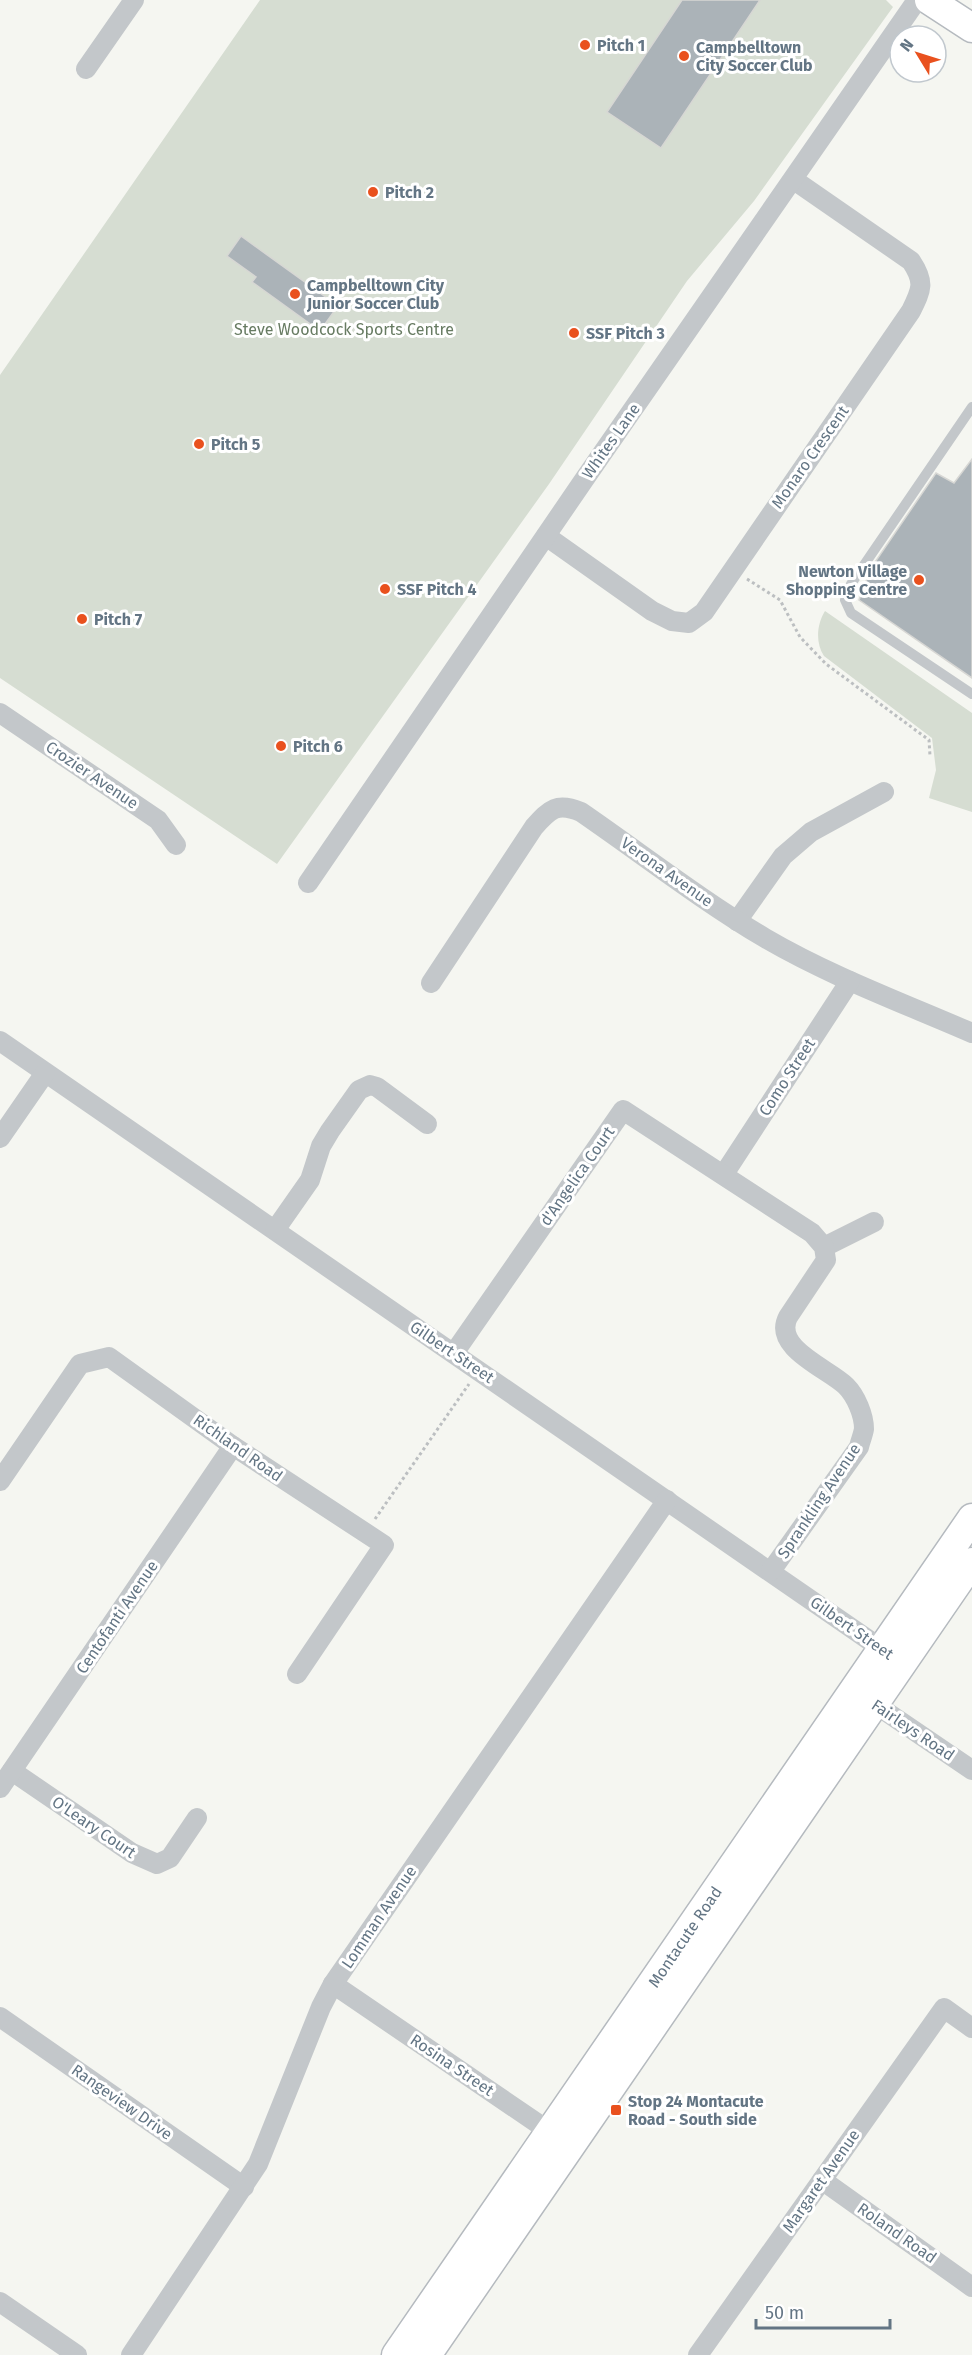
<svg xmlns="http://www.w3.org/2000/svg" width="972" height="2355" viewBox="0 0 972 2355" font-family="'Fira Sans',sans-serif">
	<rect width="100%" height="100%" fill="#f5f6f1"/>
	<g fill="#d6ddd2">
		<polygon points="260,0 886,0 893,7 754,201 687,281 549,484 277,864 0,678 0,375"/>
		<path d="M 825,611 L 972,713 L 972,812 L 929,798 L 936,770 L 932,738 L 824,656 C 815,642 817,624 825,611 Z"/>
	</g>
	<g fill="#abb3b8" stroke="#d7d7d4" stroke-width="1.5">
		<polygon points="682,0 760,0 661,148 607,112"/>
		<polygon points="241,236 338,306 320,331 252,282 256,277 227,256"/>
		<polygon points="972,459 972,678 859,600 871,568 936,473 954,483"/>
	</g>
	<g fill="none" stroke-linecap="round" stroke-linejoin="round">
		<defs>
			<g id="secondary">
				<polyline points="929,0 972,28"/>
				<polyline points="396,2355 972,1518"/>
				<polyline points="427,2355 972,1562"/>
			</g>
		</defs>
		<use href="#secondary" stroke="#b5babf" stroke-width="31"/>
		<g stroke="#bcbfc1" stroke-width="3" stroke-dasharray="3 3" stroke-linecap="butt">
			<polyline points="747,579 780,600 800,637 826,664 929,740 930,756"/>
			<polyline points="375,1519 469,1384"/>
		</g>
		<polyline stroke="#c3c7ca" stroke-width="10" points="972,407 851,584 845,600 851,613 972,694"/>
		<g stroke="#c3c7ca" stroke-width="20">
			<polyline points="86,69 134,0"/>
			<path d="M 546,536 L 652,611 L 672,621 L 689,623 L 704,612 L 911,311 C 922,289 925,282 911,261 L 794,180"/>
			<polyline points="0,713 158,820 176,845"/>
			<polyline points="308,883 588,474 917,0"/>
			<polyline points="737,921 783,856 811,832 884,792"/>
			<path d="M 431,983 L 534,827 C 550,809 557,802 581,812 C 642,854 701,900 765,938 C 830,976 903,1003 972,1033"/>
			<polyline points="0,1041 892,1656"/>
			<polyline points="0,1138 45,1073"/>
			<polyline points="724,1174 850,981"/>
			<polyline points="275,1230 310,1180 321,1146 330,1131 359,1090 370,1085 377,1087 427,1124"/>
			<polyline points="824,1247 874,1222"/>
			<path d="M 454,1353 L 623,1110 L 812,1233 L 824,1247 L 826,1260 L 788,1317 C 772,1348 829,1369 846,1386 C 856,1396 864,1415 864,1429 C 863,1435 860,1442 859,1447 L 771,1571"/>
			<polyline points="0,1481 80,1364 109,1357 233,1446 384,1545 297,1674"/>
			<polyline points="866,1698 972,1770"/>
			<polyline points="12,1771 132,1853 157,1864 170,1858 197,1818"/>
			<polyline points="0,1788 233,1446"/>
			<polyline points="333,1984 559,2138"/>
			<polyline points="0,2017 244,2187"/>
			<polyline points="822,2180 972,2287"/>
			<polyline points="0,2302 77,2355"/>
			<polyline points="131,2355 258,2164 321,2007 333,1984 667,1500"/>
			<polyline points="698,2355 944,2008 972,2028"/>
		</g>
		<use href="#secondary" stroke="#fff" stroke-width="28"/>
	</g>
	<g fill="#e9511e" stroke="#fff" stroke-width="2">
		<circle cx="585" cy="45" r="6"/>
		<circle cx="684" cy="56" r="6"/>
		<circle cx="373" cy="192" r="6"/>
		<circle cx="295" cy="294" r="6"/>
		<circle cx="574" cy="333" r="6"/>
		<circle cx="199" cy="444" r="6"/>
		<circle cx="919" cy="580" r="6"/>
		<circle cx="385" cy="589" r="6"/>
		<circle cx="82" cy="619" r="6"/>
		<circle cx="281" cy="746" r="6"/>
		<rect x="610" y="2104" width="12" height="12" rx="3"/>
	</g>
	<g text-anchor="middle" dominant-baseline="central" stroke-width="6" stroke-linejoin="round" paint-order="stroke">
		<g font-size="16" font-weight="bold" fill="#637584" stroke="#fff" text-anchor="start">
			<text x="597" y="45">Pitch 1</text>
			<text x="696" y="47">Campbelltown<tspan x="696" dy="18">City Soccer Club</tspan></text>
			<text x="385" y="192">Pitch 2</text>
			<text x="307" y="285">Campbelltown City<tspan x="307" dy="18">Junior Soccer Club</tspan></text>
			<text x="586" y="333">SSF Pitch 3</text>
			<text x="211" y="444">Pitch 5</text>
			<text x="907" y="571" text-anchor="end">Newton Village<tspan x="907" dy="18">Shopping Centre</tspan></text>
			<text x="397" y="589">SSF Pitch 4</text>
			<text x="94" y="619">Pitch 7</text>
			<text x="293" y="746">Pitch 6</text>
			<text x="628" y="2101">Stop 24 Montacute<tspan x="628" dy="18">Road - South side</tspan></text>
		</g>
		<g font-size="16" fill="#677b62" stroke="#fff">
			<text x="344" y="329">Steve Woodcock Sports Centre</text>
		</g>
		<g font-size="16" fill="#637584" stroke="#fff">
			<text transform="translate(611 441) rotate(-55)">Whites Lane</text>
			<text transform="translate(810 457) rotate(-55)">Monaro Crescent</text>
			<text transform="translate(92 775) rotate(34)">Crozier Avenue</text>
			<text transform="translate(667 872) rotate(35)">Verona Avenue</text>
			<text transform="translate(787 1077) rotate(-57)">Como Street</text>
			<text transform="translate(577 1176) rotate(-55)">d'Angelica Court</text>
			<text transform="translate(452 1352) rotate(34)">Gilbert Street</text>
			<text transform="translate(238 1448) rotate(35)">Richland Road</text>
			<text transform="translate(819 1501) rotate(-56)">Sprankling Avenue</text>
			<text transform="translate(117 1617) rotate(-56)">Centofanti Avenue</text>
			<text transform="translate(852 1628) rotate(35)">Gilbert Street</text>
			<text transform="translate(913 1730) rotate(34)">Fairleys Road</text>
			<text transform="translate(94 1827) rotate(34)">O'Leary Court</text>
			<text transform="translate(379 1917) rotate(-56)">Lomman Avenue</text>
			<text transform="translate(685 1937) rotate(-56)">Montacute Road</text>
			<text transform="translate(452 2065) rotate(34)">Rosina Street</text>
			<text transform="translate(122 2102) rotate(35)">Rangeview Drive</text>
			<text transform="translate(821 2181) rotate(-55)">Margaret Avenue</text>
			<text transform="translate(897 2233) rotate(35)">Roland Road</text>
		</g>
	</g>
	<g transform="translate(918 54) rotate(308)"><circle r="28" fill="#ffffff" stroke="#c1c8ce" stroke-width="1.5"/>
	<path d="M0-4.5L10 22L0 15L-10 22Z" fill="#e9511e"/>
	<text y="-9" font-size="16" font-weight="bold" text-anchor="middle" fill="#637584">N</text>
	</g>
	<path d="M756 2319v9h134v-9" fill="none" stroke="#637584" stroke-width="3"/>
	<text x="765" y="2319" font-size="18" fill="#637584" stroke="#ffffff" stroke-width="4.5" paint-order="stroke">50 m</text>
</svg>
